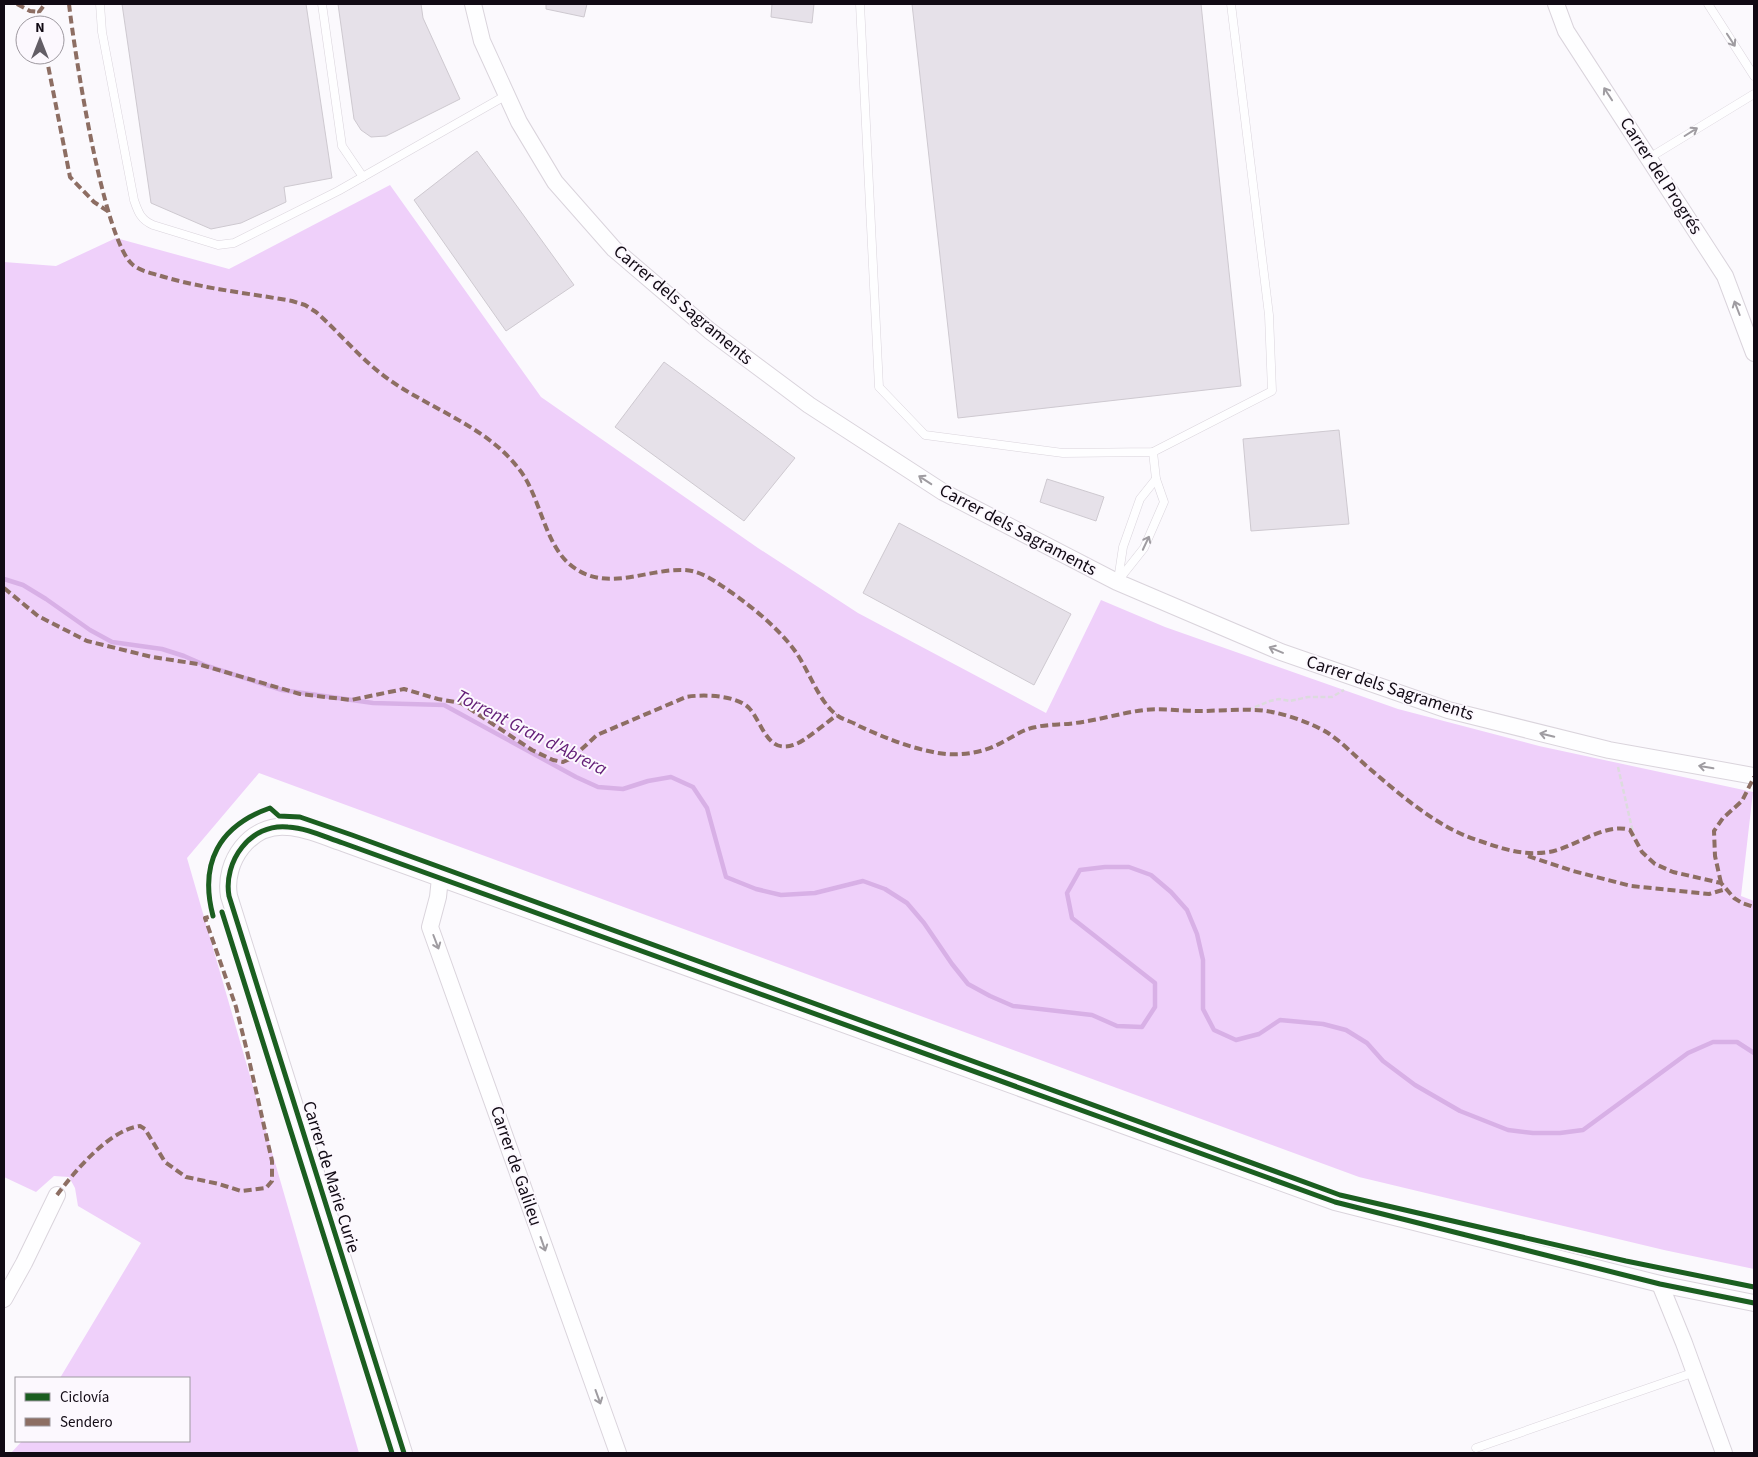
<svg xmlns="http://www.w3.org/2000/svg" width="1758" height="1457" viewBox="0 0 1758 1457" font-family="'Source Sans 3',sans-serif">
	<rect width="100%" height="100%" fill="#fbf9fd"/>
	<polygon fill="#efd0fa" points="390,185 541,397 758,548 858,613 1046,713 1101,600 1165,627 1398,709 1539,746 1753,792 1741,896 1754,901 1754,1269 1664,1250 1359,1177 259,773 187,858 359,1453 11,1453 22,1441 189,1441 189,1378 60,1378 141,1243 78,1206 75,1188 69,1177 54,1176 36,1192 4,1177 4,262 56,266 116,238 229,269"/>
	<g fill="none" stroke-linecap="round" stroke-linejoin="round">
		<polyline stroke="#d8b0e6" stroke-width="4.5" points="4,579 23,585 46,599 90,630 112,642 162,649 184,656 207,666 282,690 373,703 444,705 576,777 598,787 623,789 648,781 671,777 693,787 707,808 726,877 756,889 781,895 815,893 863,881 885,889 907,903 924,923 952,964 968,984 990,996 1013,1006 1092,1015 1117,1026 1142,1027 1155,1007 1155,983 1072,918 1067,893 1080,870 1105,867 1129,867 1151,875 1171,892 1187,910 1197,934 1203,960 1203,1009 1214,1030 1236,1040 1259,1034 1280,1020 1323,1024 1346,1030 1367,1043 1383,1061 1415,1085 1460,1111 1508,1130 1533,1133 1560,1133 1583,1130 1688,1053 1713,1042 1737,1042 1754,1053"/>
	</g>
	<g fill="#e6e1e9" stroke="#cec9d0">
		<polygon points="122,4 306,4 332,178 284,187 286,202 241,223 211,229 151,203"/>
		<polygon points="338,4 421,4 423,18 460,99 386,136 371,137 361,130 354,119"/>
		<polygon points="546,4 587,4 584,17 546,9"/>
		<polygon points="770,4 814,4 812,23 771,17 772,4"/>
		<polygon points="912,4 1201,4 1241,386 958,418"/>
		<polygon points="477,151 574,285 506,331 414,200"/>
		<polygon points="664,362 795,458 744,521 615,427"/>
		<polygon points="1339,430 1349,524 1251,531 1243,439"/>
		<polygon points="1047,479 1104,497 1096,521 1040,502"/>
		<polygon points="899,523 1071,614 1034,685 863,593"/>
	</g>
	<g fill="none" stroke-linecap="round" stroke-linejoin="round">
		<defs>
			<g id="service">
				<path d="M 100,4 L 102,32 L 134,200 C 138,212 141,220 153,225 L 218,245 L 234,243 L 338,191 L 505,96"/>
				<polyline points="322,4 342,146 363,177"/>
				<polyline points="860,4 879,387 925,435 1063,453 1153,452 1272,391 1269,315 1231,4"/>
				<polyline points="1708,4 1754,76"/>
				<polyline points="1649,158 1754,94"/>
				<polyline points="1118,580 1123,547 1140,499 1156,479"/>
				<polyline points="1117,582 1144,548 1164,502 1156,479 1153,452"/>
				<polyline points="1476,1448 1695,1372"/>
			</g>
			<g id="minor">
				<polyline points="473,4 482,41 519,122 555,182 614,249 710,331 809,405 943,492 1117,582 1281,652 1448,710 1609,750 1754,776"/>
				<polyline points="1556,4 1566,31 1725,276 1754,353"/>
				<polyline points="440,878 438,897 430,927 618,1453"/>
				<polyline points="1660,1284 1684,1343 1724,1453"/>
				<polyline points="4,1299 24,1263 57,1195"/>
				<path d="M 404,1453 L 229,896 C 223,862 250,823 288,827 C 307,828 325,837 343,843 L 1335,1202 L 1660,1284 L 1754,1303"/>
			</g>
		</defs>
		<use href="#service" stroke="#dad4dc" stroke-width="9"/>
		<use href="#minor" stroke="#dad4dc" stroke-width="18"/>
		<g stroke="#dcdbdd" stroke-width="2.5" stroke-dasharray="5 2.5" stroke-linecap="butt">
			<polyline points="1248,710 1270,701 1279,699 1290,701 1308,697 1332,697 1344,690"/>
			<polyline points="1618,767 1634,837"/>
		</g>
		<use href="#service" stroke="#fefeff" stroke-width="8"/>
		<use href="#minor" stroke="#fefeff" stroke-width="16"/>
		<g stroke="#8d6e63" stroke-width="4" stroke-dasharray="8 4" stroke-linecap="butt">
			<polyline points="17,4 30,11 39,12"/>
			<path d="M 69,4 C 74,48 103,241 133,265 C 140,271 152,273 161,276 C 204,289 248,293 292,301 L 305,305 L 316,312 C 341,334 363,362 391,381 C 433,410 487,427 519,469 C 542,498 544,549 576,569 C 609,591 647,569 683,570 C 696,570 709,577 719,584 C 745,601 777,626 795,651 C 809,670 819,703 838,716 C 844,720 853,722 859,726 C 883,737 907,747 933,752 C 956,757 980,754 1001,743 C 1013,737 1023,729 1036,727 C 1049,724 1062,725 1075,723 C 1099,720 1121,713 1144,710 C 1163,708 1181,711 1199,711 C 1217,711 1236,709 1254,710 C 1276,710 1310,722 1328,733 C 1343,743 1356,757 1370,769 C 1403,797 1438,828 1480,841 C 1503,849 1524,856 1549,852 C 1574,848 1605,822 1630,830 L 1642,852 L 1655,864 L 1673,872 L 1721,883 L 1734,898 L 1742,903 L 1754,907"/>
			<polyline points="41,25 39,12 45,4"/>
			<polyline points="46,55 70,177 94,202 109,212"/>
			<path d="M 4,588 L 38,616 L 87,641 L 152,657 L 198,664 L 300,694 L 351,700 L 404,689 L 438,699 L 461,703 L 532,750 L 553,760 L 563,762 L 572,758 L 597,735 L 686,697 C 703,694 736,695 749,708 C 763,723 767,756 796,744 C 805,741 827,722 837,715"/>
			<polyline points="1528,856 1573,871 1631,886 1709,894 1726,889"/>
			<polyline points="1721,883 1715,856 1714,831 1723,818 1742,801 1754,777"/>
			<path d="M 57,1195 C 75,1171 109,1130 140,1126 L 145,1129 L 165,1162 L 186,1177 L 219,1184 L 241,1191 L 266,1188 L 272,1181 L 272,1161 L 247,1051 L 236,1007 L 205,918 L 216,915"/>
		</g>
		<defs>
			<g id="cycleway">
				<polyline points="222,912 392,1453"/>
				<path d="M 213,916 C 199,863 219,826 270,808 L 279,816 L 300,817 L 352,835 L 1340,1195 L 1626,1261 L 1754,1287"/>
				<path d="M 404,1453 L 229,896 C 223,862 250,823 288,827 C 307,828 325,837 343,843 L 1335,1202 L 1660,1284 L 1754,1303"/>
			</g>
		</defs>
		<use href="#cycleway" stroke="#fcf8fe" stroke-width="8"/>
		<use href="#cycleway" stroke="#1b5e20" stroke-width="5"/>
	</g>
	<defs><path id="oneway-shaft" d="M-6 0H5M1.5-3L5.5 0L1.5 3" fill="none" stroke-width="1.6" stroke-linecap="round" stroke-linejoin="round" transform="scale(1.25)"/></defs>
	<g stroke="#9f9ca1">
		<use href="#oneway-shaft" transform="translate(1731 40) rotate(57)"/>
		<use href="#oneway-shaft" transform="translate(1608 94) rotate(-123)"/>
		<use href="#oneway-shaft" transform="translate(1691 132) rotate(-32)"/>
		<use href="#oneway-shaft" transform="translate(1737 308) rotate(-111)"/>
		<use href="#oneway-shaft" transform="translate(925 480) rotate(-147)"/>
		<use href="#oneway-shaft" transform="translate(1146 543) rotate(-65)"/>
		<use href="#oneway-shaft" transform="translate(1276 650) rotate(-157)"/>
		<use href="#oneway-shaft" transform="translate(1547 735) rotate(-166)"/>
		<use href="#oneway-shaft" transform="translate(1706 767) rotate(-170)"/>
		<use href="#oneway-shaft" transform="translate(436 942) rotate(69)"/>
		<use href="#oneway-shaft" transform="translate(543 1244) rotate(71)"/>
		<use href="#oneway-shaft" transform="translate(598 1397) rotate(70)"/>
	</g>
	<g text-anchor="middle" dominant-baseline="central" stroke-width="4" stroke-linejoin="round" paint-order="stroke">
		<g font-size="18" fill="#110a14" stroke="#fcf8fe">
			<text transform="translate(1661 176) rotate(57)">Carrer del Progrés</text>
			<text transform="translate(683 305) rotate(40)">Carrer dels Sagraments</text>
			<text transform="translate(1018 530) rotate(28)">Carrer dels Sagraments</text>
			<text transform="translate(1390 688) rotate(18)">Carrer dels Sagraments</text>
			<text transform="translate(516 1166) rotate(71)">Carrer de Galileu</text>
			<text transform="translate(331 1177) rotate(73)">Carrer de Marie Curie</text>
		</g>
		<g font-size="19" font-style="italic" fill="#621c76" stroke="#fcf8fe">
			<text transform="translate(531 733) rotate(27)">Torrent Gran d'Abrera</text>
		</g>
	</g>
	<rect width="1758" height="1457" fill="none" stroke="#110a14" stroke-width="10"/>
	<rect x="15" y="1377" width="175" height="65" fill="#fcf8fe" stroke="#9e99a0"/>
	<rect x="25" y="1393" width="25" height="8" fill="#1b5e20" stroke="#9e99a0"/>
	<text x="60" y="1402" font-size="15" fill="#110a14">Ciclovía</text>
	<rect x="25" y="1418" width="25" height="8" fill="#8d6e63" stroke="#9e99a0"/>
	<text x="60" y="1427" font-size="15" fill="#110a14">Sendero</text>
	<g transform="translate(40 40)"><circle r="24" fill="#fcf8fe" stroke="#9e99a0"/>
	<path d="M0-4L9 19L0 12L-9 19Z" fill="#635e66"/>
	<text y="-8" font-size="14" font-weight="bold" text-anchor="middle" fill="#110a14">N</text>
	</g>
</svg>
